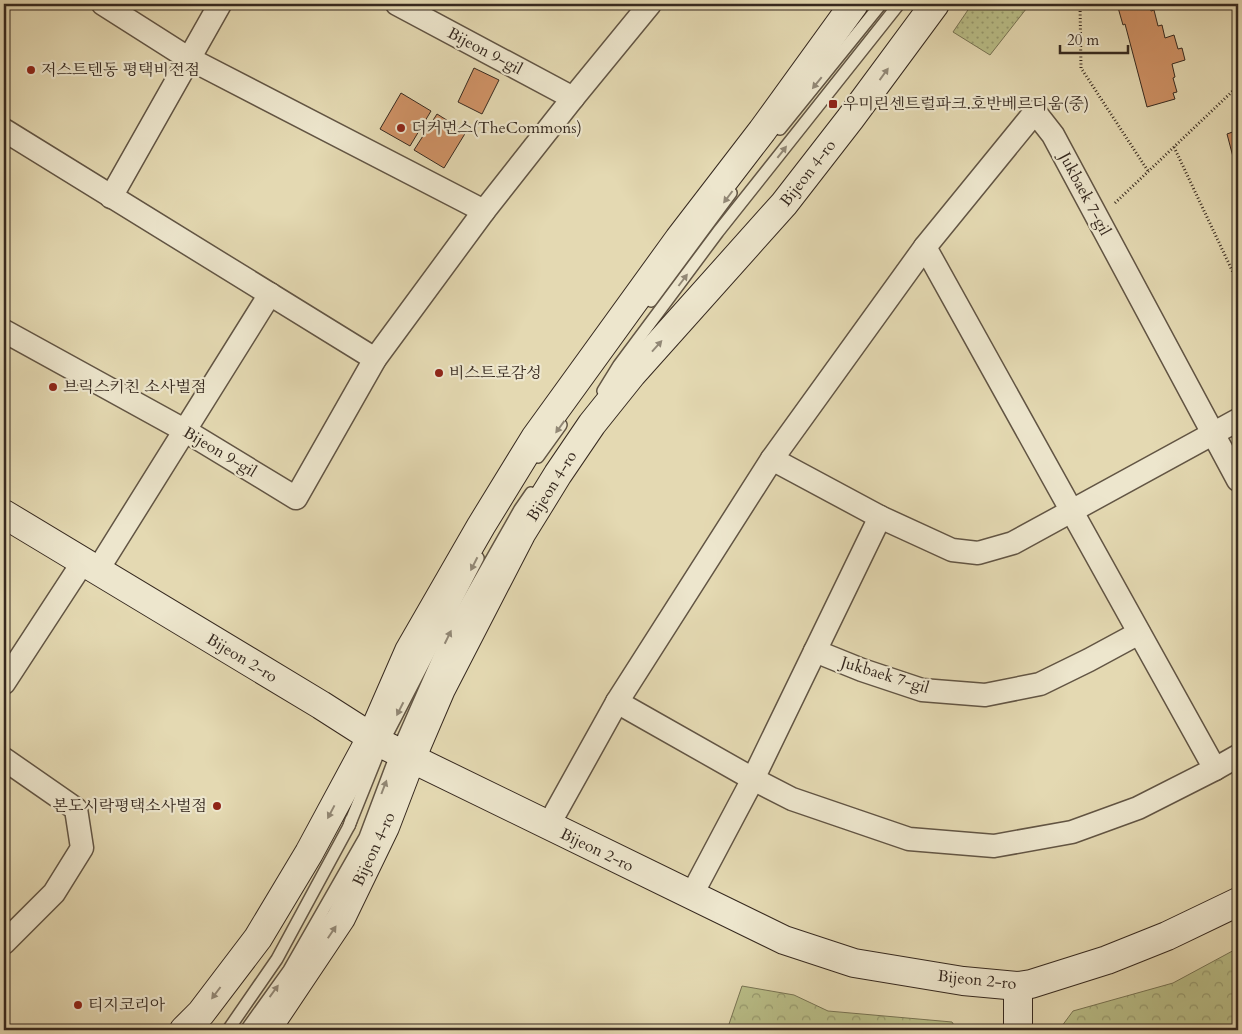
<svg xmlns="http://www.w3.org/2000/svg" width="1242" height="1034" viewBox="0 0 1242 1034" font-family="Cardo,'Noto Serif KR',serif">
	<defs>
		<pattern id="grass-dots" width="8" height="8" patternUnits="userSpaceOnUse" patternTransform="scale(1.25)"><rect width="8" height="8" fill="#b9be88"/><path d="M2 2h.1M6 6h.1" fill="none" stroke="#979a6f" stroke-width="1.8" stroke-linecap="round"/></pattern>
		<pattern id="forest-crowns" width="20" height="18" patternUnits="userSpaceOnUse" patternTransform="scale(1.25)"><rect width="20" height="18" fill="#b9be88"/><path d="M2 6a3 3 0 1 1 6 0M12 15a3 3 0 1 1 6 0" fill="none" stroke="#979a6f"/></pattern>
	</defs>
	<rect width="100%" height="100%" fill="#e4d9b2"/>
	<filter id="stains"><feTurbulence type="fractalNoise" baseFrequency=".004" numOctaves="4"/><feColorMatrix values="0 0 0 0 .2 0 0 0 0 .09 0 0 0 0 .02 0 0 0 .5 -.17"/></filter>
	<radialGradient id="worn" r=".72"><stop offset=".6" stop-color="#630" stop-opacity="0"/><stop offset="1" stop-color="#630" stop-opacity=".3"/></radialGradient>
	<polygon fill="url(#grass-dots)" stroke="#787454" points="972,4 1030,4 990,55 953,32"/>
	<g fill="url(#forest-crowns)" stroke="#787454">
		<polygon points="1238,948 1238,1030 1059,1030 1073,1011 1173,983"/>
		<polygon points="742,986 794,995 828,1011 952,1022 957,1030 727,1030"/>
	</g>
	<g fill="#cf9266" stroke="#36291f">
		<polygon points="1117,4 1149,4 1151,11 1154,10 1158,26 1162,25 1165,38 1174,35 1178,49 1182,48 1185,60 1172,64 1175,77 1173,78 1177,92 1173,93 1175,99 1147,107 1125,24 1123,25"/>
		<polygon points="474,68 499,80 482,114 458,102"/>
		<polygon points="401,93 431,111 410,146 380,129"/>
		<polygon points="437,114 466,132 444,168 414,150"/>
		<polygon points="1238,130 1238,176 1227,134"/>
	</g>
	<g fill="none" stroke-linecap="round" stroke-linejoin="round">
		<defs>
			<g id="lane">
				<polyline points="780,129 881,4"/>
				<polyline points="651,301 731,193"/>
				<polyline points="603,391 619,365 718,232 899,4"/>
				<polyline points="538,457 561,425"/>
				<polyline points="349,826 382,744 478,558"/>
				<polyline points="228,1030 277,959 349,826 351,820"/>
				<polyline points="246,1030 289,970 365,837 397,752 448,636 520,509 531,493"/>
			</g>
			<g id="street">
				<polyline points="103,4 188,58 484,211"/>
				<polyline points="397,4 573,98"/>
				<polyline points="4,130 375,359"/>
				<polyline points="111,197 220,4"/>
				<polyline points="925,247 1215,769"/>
				<polyline points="4,331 184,430 296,498 375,359 484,211 573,98 650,4"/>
				<polyline points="772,459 880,517 952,550 978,553 1013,543 1238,420"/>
				<polyline points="97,571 270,294"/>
				<polyline points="815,651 862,670 922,690 985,695 1040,684 1089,660 1139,633"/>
				<polyline points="4,683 83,562"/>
				<polyline points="617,702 753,779 792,799 909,839 994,846 1072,832 1138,808 1215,769 1238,756"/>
				<polyline points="4,759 76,809 82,848 54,893 4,943"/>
				<polyline points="548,826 617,702 772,459 925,247 1035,112 1053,135 1238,480"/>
				<polyline points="691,896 753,779 880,517"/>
			</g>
			<g id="secondary">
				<polyline points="4,514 321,705 382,744 784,940 854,963 963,981 1018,986 1031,984 1107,960 1167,936 1238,902"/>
				<polyline points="1018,986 1018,1030"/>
				<polyline points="184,1030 201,1013 258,938 309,853 371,738 409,651 481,526 535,438 679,239 762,131 854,4"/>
				<polyline points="266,1030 341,918 385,827 411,759 441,689 521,534 558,474 592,424 632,374 784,204 850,119 935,4"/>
			</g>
		</defs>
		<use href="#lane" stroke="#625544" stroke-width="14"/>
		<use href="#street" stroke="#625544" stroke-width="25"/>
		<use href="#secondary" stroke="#36291f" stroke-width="30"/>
		<g stroke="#36291f" stroke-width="3" stroke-dasharray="1 2.5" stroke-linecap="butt">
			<polyline points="1080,4 1081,68 1148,171"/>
			<polyline points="1174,147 1238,283"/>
			<polyline points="1115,203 1238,86"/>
		</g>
		<use href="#lane" stroke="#ede6cd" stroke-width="11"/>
		<use href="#street" stroke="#ede6cd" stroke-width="22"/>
		<use href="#secondary" stroke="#ede6cd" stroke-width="28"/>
	</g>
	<defs><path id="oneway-solid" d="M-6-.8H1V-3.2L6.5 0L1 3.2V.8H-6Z" transform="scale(1.25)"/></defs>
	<g fill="#928876">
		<use href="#oneway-solid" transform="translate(884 74) rotate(-54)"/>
		<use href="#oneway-solid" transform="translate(817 83) rotate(129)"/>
		<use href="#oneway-solid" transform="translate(782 152) rotate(-52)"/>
		<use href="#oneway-solid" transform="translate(728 197) rotate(127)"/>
		<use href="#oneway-solid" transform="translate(683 280) rotate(-53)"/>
		<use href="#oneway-solid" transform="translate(657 346) rotate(-48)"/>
		<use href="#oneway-solid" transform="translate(560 427) rotate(126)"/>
		<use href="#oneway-solid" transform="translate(474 564) rotate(117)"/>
		<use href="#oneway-solid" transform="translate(448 637) rotate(-64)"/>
		<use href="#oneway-solid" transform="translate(400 709) rotate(117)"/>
		<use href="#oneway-solid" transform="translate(384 787) rotate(-69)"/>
		<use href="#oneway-solid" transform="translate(331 812) rotate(118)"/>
		<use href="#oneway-solid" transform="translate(332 932) rotate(-56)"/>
		<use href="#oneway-solid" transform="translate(274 991) rotate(-54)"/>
		<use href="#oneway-solid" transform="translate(216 993) rotate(127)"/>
	</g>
	<g fill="#8f2418" stroke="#ede6cd" stroke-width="2">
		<circle cx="31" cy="70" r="5"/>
		<rect x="828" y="99" width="10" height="10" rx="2.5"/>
		<circle cx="401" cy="128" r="5"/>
		<circle cx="439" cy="373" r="5"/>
		<circle cx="53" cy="387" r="5"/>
		<circle cx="217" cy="806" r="5"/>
		<circle cx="78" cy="1005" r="5"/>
	</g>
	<g text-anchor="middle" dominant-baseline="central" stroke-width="4.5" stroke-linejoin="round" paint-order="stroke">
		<g font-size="16" fill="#36291f" stroke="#ede6cd">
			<text transform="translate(485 51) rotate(28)">Bijeon 9-gil</text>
			<text transform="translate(808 173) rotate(-52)">Bijeon 4-ro</text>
			<text transform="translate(1085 194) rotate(62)">Jukbaek 7-gil</text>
			<text transform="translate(220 452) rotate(31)">Bijeon 9-gil</text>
			<text transform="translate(552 486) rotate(-58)">Bijeon 4-ro</text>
			<text transform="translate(242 658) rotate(31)">Bijeon 2-ro</text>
			<text transform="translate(885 675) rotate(17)">Jukbaek 7-gil</text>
			<text transform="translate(374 849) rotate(-65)">Bijeon 4-ro</text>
			<text transform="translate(597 850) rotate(26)">Bijeon 2-ro</text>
			<text transform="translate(977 980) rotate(6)">Bijeon 2-ro</text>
		</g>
		<g font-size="16" fill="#36291f" stroke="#ede6cd" text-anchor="start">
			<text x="41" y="70">저스트텐동 평택비전점</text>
			<text x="843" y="104">우미린센트럴파크.호반베르디움(중)</text>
			<text x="411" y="128">더커먼스(TheCommons)</text>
			<text x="449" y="373">비스트로감성</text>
			<text x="63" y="387">브릭스키친 소사벌점</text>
			<text x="207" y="806" text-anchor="end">본도시락평택소사벌점</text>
			<text x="88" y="1005">티지코리아</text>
		</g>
	</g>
	<rect width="1242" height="1034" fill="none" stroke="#e4d9b2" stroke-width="20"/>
	<rect x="5" y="5" width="1232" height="1024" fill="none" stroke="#36291f" stroke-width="2.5"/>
	<rect x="10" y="10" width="1222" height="1014" fill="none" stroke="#36291f"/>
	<path d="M1060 45v8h68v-8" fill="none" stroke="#36291f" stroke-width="2.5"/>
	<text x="1067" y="45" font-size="15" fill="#36291f" stroke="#ede6cd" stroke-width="4" paint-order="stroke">20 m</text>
	<rect width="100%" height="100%" filter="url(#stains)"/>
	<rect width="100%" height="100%" fill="url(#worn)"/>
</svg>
